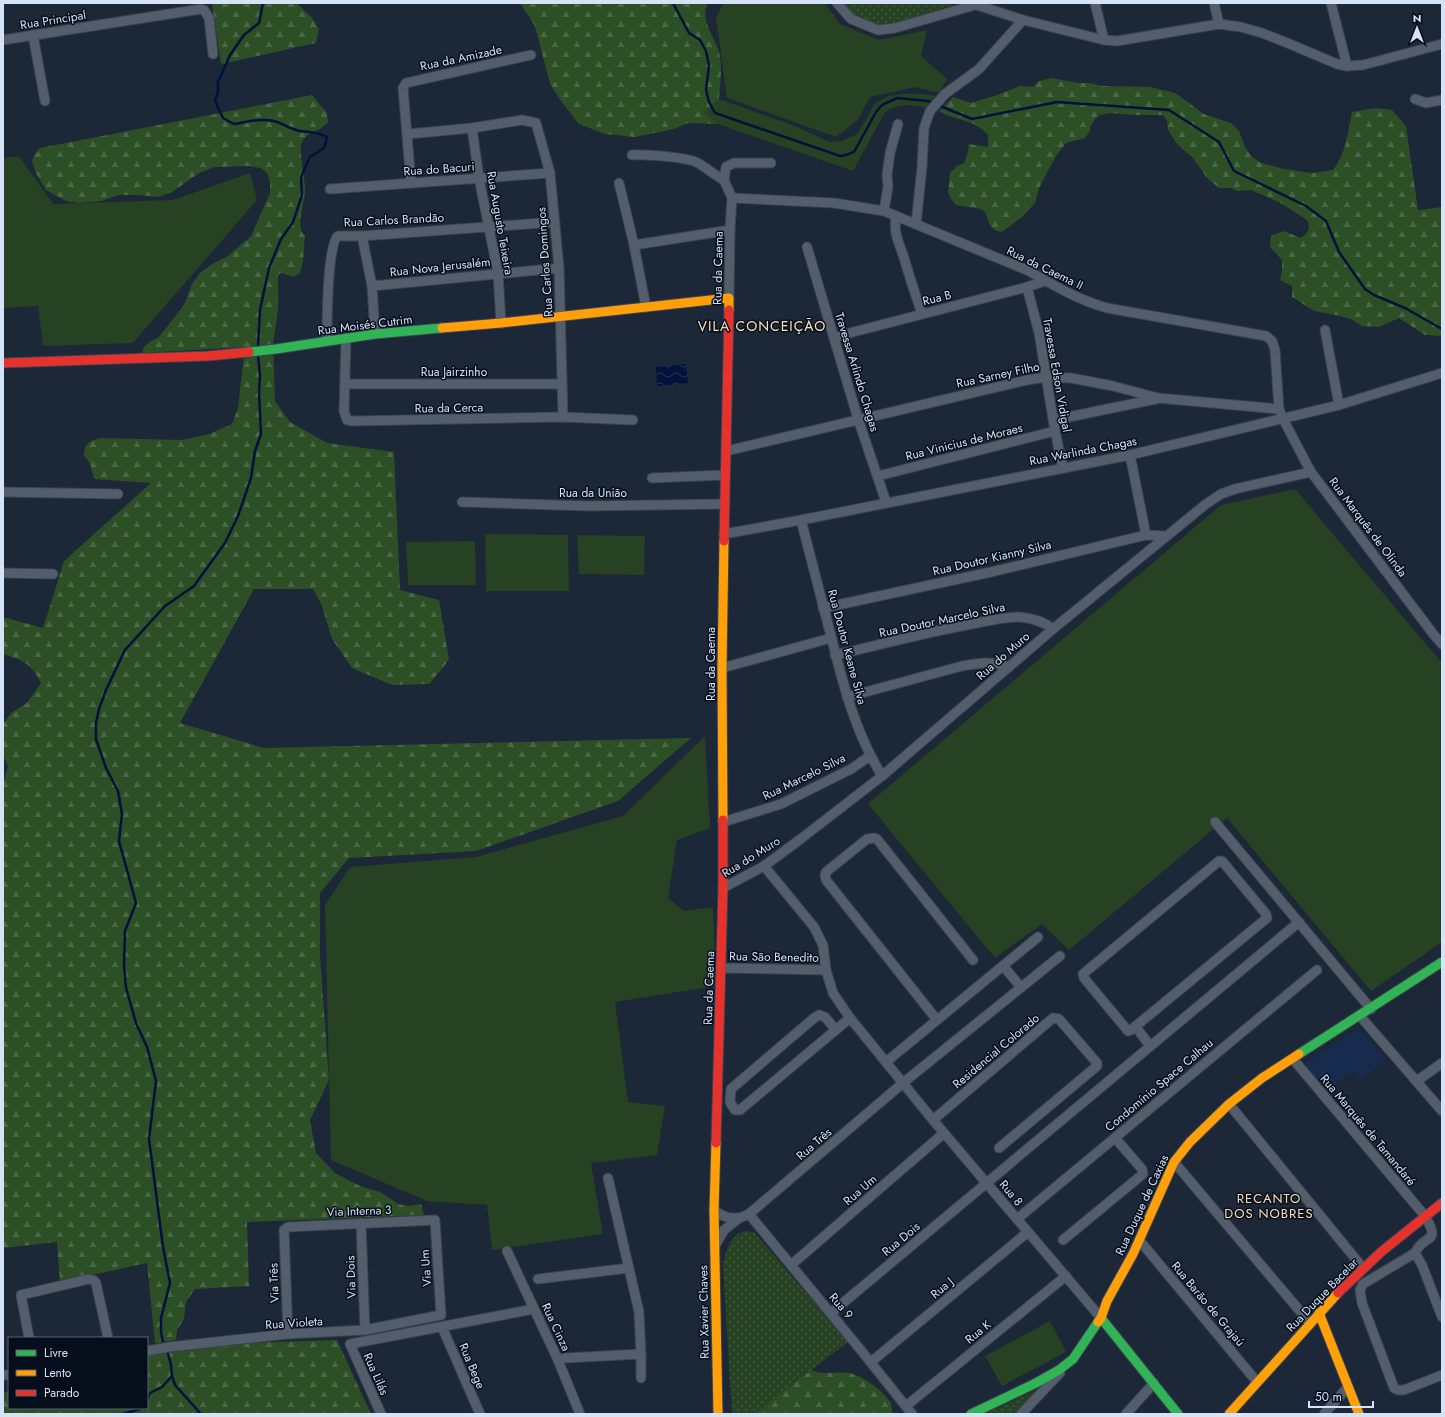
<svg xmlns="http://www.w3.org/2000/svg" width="1445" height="1417" viewBox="0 0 1445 1417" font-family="Jost,sans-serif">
	<defs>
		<pattern id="forest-firs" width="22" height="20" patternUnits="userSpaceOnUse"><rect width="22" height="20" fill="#2c4f26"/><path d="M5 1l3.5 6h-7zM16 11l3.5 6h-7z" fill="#4a6846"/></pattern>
		<pattern id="park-dots" width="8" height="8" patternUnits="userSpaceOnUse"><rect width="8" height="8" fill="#264222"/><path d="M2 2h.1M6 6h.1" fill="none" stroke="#455d43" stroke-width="1.8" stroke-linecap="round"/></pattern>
		<pattern id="water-waves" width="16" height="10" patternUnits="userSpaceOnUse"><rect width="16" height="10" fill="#03113c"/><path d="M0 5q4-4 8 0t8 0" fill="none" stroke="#273459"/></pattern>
	</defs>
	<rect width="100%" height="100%" fill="#1c2738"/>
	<polygon fill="#162b4d" points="1359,1028 1385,1059 1360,1080 1352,1071 1328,1091 1304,1064"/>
	<g fill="#264222">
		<polygon points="723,3 825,3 840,24 879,40 927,30 921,56 947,79 939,93 915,87 870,97 858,120 836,137 727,98 716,18"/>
		<path d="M 906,94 L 924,94 L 935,96 L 926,108 C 911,104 899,104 885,112 L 853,171 L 718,124 L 702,113 L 719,99 L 795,126 L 830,142 L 841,141 L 857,134 L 866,120 L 874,104 L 888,96 Z"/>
		<polygon points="19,156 53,204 173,200 250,173 257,200 133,343 43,346 38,306 3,308 3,158"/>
		<polygon points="1295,489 1442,663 1442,942 1371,991 1227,818 1069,950 1042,924 995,958 868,804 1221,505"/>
		<polygon points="485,534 568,535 569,591 486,591"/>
		<polygon points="577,535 645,536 644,575 579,574"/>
		<polygon points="475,541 476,585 408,585 406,542"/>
		<polygon points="705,736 710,828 677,840 668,898 684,911 713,907 716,986 615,1002 628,1102 665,1106 657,1155 591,1163 603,1234 492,1250 487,1205 427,1201 331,1160 325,905 350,867 476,857 623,816"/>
		<polygon points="1050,1321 1066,1352 1002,1386 985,1356"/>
	</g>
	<g fill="url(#forest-firs)">
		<polygon points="212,3 297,3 312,18 319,29 316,43 221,64"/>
		<path d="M 520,3 L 708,3 C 699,21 715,36 719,52 C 723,67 720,84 719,99 L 703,113 L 718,124 L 688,123 L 674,129 L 635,137 L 605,134 L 579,124 L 561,101 L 550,84 L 535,26 Z"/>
		<path d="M 1052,78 L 1078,83 L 1089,83 L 1103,86 L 1150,87 L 1175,93 L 1204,114 L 1231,123 L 1239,131 L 1245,147 L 1251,156 L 1261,163 L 1284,169 L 1312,173 L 1333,170 C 1346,153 1348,132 1352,112 L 1375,108 L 1392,110 L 1406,126 L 1418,210 L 1442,207 L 1442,336 L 1425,335 L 1399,318 L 1379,327 L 1362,326 L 1351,319 L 1336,315 L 1314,311 L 1292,297 L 1292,286 L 1280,280 L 1282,271 L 1282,260 L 1270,247 L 1271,236 L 1283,231 L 1301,238 C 1308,233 1311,229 1307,220 L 1279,202 L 1251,190 L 1237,191 L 1231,188 L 1219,188 L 1208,179 L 1193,158 L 1177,144 L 1168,130 L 1167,120 L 1163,115 L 1134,115 L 1110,113 L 1100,115 L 1096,118 L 1091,125 L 1090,131 L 1085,138 L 1066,143 L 1056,156 L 1039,188 L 1035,203 L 1023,216 L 1002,232 C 991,231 988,223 986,213 L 981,209 L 956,205 L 951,199 L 948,192 L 950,173 L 957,166 L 964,163 L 968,152 L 969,144 L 988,147 L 988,135 C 973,118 957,122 939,111 L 953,97 L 971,103 L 997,95 L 1020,86 L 1033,87 L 1039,81 Z"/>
		<path d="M 312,95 L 327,113 L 328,122 C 319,133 305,131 301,145 C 299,151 305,179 305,188 C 306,201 294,226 305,236 L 303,261 L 300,273 L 294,277 L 281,273 L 278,275 L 278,309 L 273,344 L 275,401 L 290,422 L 327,443 L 394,452 L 400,590 L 439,600 L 449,660 L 429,684 L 392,685 L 352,668 L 332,639 L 322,606 L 313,589 L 254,589 L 180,723 L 264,748 L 691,738 L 618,801 L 476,851 L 349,858 L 320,893 L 320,956 L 329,1080 L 310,1120 L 316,1153 L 335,1173 L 360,1186 L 380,1192 L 398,1204 L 409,1206 L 421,1204 L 424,1215 L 247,1222 L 249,1286 L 195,1289 L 186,1302 L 184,1319 L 177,1330 L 176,1340 L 155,1343 L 147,1263 L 60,1282 L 57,1242 L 3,1248 L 3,783 L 8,766 L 3,755 L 3,724 L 11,713 L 27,703 L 41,683 C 30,662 24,661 3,654 L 3,617 L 43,628 L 64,561 L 151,483 L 94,479 L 90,464 L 84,455 C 84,443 90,441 100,438 L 182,440 L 209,434 L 232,424 L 238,408 L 245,347 L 142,353 L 144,347 L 151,341 L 159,337 L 184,305 L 192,284 L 200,273 L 212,264 L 228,256 L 251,236 L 270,193 L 270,182 L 267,173 L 261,168 L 248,166 L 215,167 L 199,173 L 172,192 L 159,197 L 140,195 L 119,195 L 101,201 L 79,203 L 66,201 L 46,190 L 36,173 L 32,162 L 34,155 L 40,148 Z"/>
		<polygon points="337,1340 371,1414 3,1414 3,1393 9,1391 9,1408 147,1408 147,1357 157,1354 250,1343"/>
		<path d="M 811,1370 C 827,1376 835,1371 849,1373 C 861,1375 881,1389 888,1399 C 892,1404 892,1408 892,1414 L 754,1414 Z"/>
	</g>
	<g fill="url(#park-dots)">
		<polygon points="842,3 947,3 953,5 884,27 876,25 855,17"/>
		<path d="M 746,1231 L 754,1232 L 848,1342 L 754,1414 L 732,1414 L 723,1266 C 725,1252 730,1234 746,1231 Z"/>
		<polygon points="1039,1389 1016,1414 983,1414"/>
	</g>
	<polygon fill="url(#water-waves)" points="686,364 688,383 657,386 656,367"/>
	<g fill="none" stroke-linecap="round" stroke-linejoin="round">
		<g stroke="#03113c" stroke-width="2.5">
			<polyline points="673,3 689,33 700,40 706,51 709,65 706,90 709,102 715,113 840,156 846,155 854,152 876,112 882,105 897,98 928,101 972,119 1057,102 1169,110 1219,142 1234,171 1306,206 1326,221 1339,252 1365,289 1374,295 1405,308 1442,329"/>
			<path d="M 258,346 L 260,310 L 269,268 L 281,239 L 293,222 L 302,195 L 301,177 L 310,157 L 324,148 L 326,142 L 327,137 C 315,131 311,133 300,131 C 290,129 282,123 274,121 C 260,118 247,122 234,124 L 223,118 L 215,101 L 218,92 L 218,82 L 230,55 L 244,35 L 259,23 L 263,3"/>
			<polyline points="163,1341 161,1333 161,1318 170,1283 163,1247 149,1139 156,1081 147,1047 136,1023 126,988 124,965 125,931 136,903 119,841 122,814 118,791 106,768 96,739 96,723 99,709 106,690 125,650 165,606 194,586 225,543 238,516 251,478 255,451 261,434 259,392 260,376 258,355"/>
			<polyline points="172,1376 175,1385 201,1414"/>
			<polyline points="147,1400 150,1393 162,1387 172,1376 171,1365 168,1354"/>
			<polyline points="123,1414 143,1408"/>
		</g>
		<defs>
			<g id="street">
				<polyline points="837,3 851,19 878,30 895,28 975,5"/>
				<polyline points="971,3 1023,20 1104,40 1117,41 1219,24 1241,27 1262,33 1285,42 1337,64 1347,66 1363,65 1442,44"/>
				<polyline points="1095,3 1104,40"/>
				<polyline points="1214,3 1219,24"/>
				<polyline points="1331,3 1347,66"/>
				<polyline points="33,35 45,101"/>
				<polyline points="3,40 201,9 204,10 209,18 213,54"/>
				<polyline points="1415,99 1426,103 1442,100"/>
				<polyline points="472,128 479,178 498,273 501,323"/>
				<polyline points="408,134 472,128 522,120 536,123 550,173 559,268 563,417"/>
				<path d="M 632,155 C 645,154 687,157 698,163 C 707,168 714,175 724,180"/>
				<polyline points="411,183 403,88 406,83 531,55"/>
				<polyline points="619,183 634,245 646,307"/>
				<polyline points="330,189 550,173"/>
				<path d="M 732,198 L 834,203 L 884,211 L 1029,271 C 1054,286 1079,300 1107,308 L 1266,336 L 1272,341 L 1275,350 L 1279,409 L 1283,419 L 1311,472 L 1434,635 L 1442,644"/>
				<polyline points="884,211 888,187 887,175 890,153 898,124"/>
				<path d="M 896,216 C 893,235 900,244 905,261 C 910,279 916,296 922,314"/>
				<polyline points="916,224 922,167 924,128 930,111 945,94 979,69 1023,20"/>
				<polyline points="362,236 372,286 375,334"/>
				<polyline points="634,245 730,230"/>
				<polyline points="807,247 858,419 886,502"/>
				<polyline points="372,286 559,268"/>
				<polyline points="1027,287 1039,333 1055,431 1063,468"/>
				<polyline points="729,298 730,230 732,198 724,180 726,167 734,163 771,163"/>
				<polyline points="1325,330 1339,405"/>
				<polyline points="834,337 1027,287 1045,281"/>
				<polyline points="346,338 344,411 347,420 352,421 563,417 633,420"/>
				<path d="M 327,341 C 327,325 327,243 338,236 L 362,236 L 555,222"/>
				<polyline points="345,384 562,384"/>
				<polyline points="1054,420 1156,399"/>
				<polyline points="726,451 1027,380 1047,377 1071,378 1113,386 1158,398 1279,409"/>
				<polyline points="1130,455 1146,535"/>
				<polyline points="878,476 1055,431"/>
				<polyline points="652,478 725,475"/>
				<polyline points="3,492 118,494"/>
				<polyline points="462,502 588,506 725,504"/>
				<path d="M 801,520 C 811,558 821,597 831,636 C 843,684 855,732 882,776"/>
				<polyline points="724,534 801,520 1130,455 1339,405 1442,373"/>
				<polyline points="3,573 53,574"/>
				<polyline points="823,608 991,572 1146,535 1166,536"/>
				<path d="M 835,655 C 879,645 923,633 967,625 C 984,622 1001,617 1019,617 C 1032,618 1043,621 1053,629"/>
				<polyline points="722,668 831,638"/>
				<path d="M 847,697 L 962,666 C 980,663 990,661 1009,667"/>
				<polyline points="723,822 781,804 851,769 870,756"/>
				<polyline points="1215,822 1371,1009"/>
				<polygon points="1219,861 1222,861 1266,914 1267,918 1131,1030 1128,1031 1084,978 1083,974"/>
				<polyline points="764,866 814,927 823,945 826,970 833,993 850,1018 933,1120 1101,1318"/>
				<polyline points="723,888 764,866 798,841 882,776 1053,629 1206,504 1221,494 1235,489 1311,472"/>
				<polyline points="1003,966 1021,987"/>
				<polyline points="721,968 826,970"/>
				<polyline points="1360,1016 1442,1111"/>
				<polyline points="937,1020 826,880 825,875 826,872 867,839 874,838 877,839 973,960"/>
				<polyline points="1136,1027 1150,1046"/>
				<polyline points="836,1030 825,1017 819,1015 814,1018 731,1089 730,1102 735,1110 740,1110 850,1018"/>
				<path d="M 1293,1059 L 1425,1216 C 1442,1245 1424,1233 1415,1253"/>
				<polyline points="886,1062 1038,937"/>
				<polyline points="1417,1081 1442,1063"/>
				<polyline points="1229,1104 1363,1268"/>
				<polyline points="933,1120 1053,1018 1059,1019 1097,1063 1097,1066 999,1148"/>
				<polyline points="1174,1162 1310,1323"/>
				<polyline points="608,1178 639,1312 641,1354 641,1378"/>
				<path d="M 714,1210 C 725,1219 736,1221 749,1214 L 903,1083 L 1060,956"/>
				<polyline points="749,1214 864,1354 912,1414"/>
				<polyline points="1017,1219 1317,970"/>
				<polyline points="361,1223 365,1330"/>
				<polyline points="1063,1240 1143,1174 1142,1169 1115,1138"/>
				<polyline points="1140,1241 1257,1382"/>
				<polyline points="716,1244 724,1230 738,1219"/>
				<polyline points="507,1251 558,1360 580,1414"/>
				<polyline points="791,1265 944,1133"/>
				<polyline points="538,1279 629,1268"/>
				<polyline points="831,1313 1299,922"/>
				<polyline points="1442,1317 1422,1265 1415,1253 1363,1284 1360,1290 1362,1303 1394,1388 1398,1390 1404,1390 1442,1375"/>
				<polyline points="442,1327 480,1414"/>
				<polyline points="29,1338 21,1295 89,1279 93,1280 96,1283 108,1338"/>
				<polyline points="147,1351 169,1347 288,1334 365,1330 441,1315 435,1220 288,1227 284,1230 288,1334"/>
				<polyline points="558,1360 565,1358 641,1354"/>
				<polyline points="871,1362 1028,1232"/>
				<polyline points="3,1375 9,1375"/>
				<polyline points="906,1406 1066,1276"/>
				<polyline points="381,1414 350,1344 534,1309"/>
				<polyline points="1021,1414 1060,1373"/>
				<polyline points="1126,1414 1154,1383"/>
				<polyline points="1324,1414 1348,1387"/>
			</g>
			<g id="fast">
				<polyline points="249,352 276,349 375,334 442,328"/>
				<polyline points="1299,1054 1442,962"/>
				<polyline points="1101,1318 1178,1414"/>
				<polyline points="971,1414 1034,1384 1059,1370 1073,1359 1098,1322"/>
			</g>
			<g id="slow">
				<polyline points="442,328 501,323 729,298 729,310"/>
				<polyline points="723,820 722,668 724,541"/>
				<polyline points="716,1143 714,1210 718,1414"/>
				<polyline points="1319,1313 1359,1414"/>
				<polyline points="1098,1322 1101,1318 1107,1301 1133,1254 1174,1162 1190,1142 1229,1104 1262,1078 1299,1054"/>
				<polyline points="1229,1414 1338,1293"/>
			</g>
			<g id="jam">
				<polyline points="3,363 208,356 249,352"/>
				<polyline points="724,541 729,310"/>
				<polyline points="716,1143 723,888 723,820"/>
				<polyline points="1338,1293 1381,1252 1442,1203"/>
			</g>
		</defs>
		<use href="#street" stroke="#3b4352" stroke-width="11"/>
		<use href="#fast" stroke="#3b4352" stroke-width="11"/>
		<use href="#slow" stroke="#3b4352" stroke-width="11"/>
		<use href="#jam" stroke="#3b4352" stroke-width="11"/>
		<use href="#street" stroke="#545d6b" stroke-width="9"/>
		<use href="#fast" stroke="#30b455" stroke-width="9"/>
		<use href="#slow" stroke="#ff9f0a" stroke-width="9"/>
		<use href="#jam" stroke="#e5322d" stroke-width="9"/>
	</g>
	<g text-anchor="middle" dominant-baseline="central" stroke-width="3" stroke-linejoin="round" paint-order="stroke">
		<g font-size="12" fill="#d5e3f7" stroke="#060e1c">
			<text transform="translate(53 20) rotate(-9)">Rua Principal</text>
			<text transform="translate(461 58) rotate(-12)">Rua da Amizade</text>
			<text transform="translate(439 169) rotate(-4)">Rua do Bacuri</text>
			<text transform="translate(394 220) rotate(-3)">Rua Carlos Brandão</text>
			<text transform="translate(500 223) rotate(80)">Rua Augusto Teixeira</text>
			<text transform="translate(545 262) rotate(-94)">Rua Carlos Domingos</text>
			<text transform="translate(440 267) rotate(-6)">Rua Nova Jerusalém</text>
			<text transform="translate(718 268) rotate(-89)">Rua da Caema</text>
			<text transform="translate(1045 268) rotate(26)">Rua da Caema II</text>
			<text transform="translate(937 298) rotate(-14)">Rua B</text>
			<text transform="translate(365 325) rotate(-7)">Rua Moisés Cutrim</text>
			<text x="454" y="372">Rua Jairzinho</text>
			<text transform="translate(857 372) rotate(73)">Travessa Arlindo Chagas</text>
			<text transform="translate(998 375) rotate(-12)">Rua Sarney Filho</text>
			<text transform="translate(1057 375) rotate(80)">Travessa Edson Vidigal</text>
			<text transform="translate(449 408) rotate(-1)">Rua da Cerca</text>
			<text transform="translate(964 442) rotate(-14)">Rua Vinicius de Moraes</text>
			<text transform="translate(1083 451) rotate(-11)">Rua Warlinda Chagas</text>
			<text x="593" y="493">Rua da União</text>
			<text transform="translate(1368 527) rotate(53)">Rua Marquês de Olinda</text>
			<text transform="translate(992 558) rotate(-13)">Rua Doutor Kianny Silva</text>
			<text transform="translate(942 620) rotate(-12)">Rua Doutor Marcelo Silva</text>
			<text transform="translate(847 647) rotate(75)">Rua Doutor Keane Silva</text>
			<text transform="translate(1003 656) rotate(-41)">Rua do Muro</text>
			<text transform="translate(711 664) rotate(-90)">Rua da Caema</text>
			<text transform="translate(804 777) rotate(-26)">Rua Marcelo Silva</text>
			<text transform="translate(751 857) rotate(-32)">Rua do Muro</text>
			<text transform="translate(774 957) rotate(1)">Rua São Benedito</text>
			<text transform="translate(709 988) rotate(-88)">Rua da Caema</text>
			<text transform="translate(996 1051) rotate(-40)">Residencial Colorado</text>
			<text transform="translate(1159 1085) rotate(-40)">Condomínio Space Calhau</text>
			<text transform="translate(1368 1130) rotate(50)">Rua Marquês de Tamandaré</text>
			<text transform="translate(814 1144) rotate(-41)">Rua Três</text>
			<text transform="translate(860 1190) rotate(-41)">Rua Um</text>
			<text transform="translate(1011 1193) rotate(50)">Rua 8</text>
			<text transform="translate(1142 1205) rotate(-65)">Rua Duque de Caxias</text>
			<text transform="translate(359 1211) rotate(-2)">Via Interna 3</text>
			<text transform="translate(901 1239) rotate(-40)">Rua Dois</text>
			<text transform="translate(426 1268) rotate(-94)">Via Um</text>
			<text transform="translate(351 1277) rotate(-92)">Via Dois</text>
			<text transform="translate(274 1283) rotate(-92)">Via Três</text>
			<text transform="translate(942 1288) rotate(-40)">Rua J</text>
			<text transform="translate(1322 1295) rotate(-46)">Rua Duque Bacelar</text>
			<text transform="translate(1208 1304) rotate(50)">Rua Barão de Grajaú</text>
			<text transform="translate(841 1306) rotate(50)">Rua 9</text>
			<text transform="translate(704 1312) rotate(-91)">Rua Xavier Chaves</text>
			<text transform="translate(294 1323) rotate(-4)">Rua Violeta</text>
			<text transform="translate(556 1327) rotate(65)">Rua Cinza</text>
			<text transform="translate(978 1332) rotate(-39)">Rua K</text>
			<text transform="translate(472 1366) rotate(67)">Rua Bege</text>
			<text transform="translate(376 1374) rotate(66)">Rua Lilás</text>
		</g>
		<g font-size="13" letter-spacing="1" fill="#fae0b8" stroke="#060e1c">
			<text x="1269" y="1198">RECANTO<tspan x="1269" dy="15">DOS NOBRES</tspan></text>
		</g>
		<g font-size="14" letter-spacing="1" fill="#fae0b8" stroke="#060e1c">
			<text x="762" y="326">VILA CONCEIÇÃO</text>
		</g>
	</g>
	<rect width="1445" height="1417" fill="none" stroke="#d5e3f7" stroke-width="8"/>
	<rect x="8" y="1337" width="140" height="72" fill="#060e1c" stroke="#596374"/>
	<rect x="16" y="1350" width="20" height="6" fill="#30b455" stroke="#596374"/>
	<text x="44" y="1357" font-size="12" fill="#d5e3f7">Livre</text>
	<rect x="16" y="1370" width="20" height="6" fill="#ff9f0a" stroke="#596374"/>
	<text x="44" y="1377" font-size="12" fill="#d5e3f7">Lento</text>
	<rect x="16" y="1390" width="20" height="6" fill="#e5322d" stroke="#596374"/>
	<text x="44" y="1397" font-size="12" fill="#d5e3f7">Parado</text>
	<g transform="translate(1417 28)" stroke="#060e1c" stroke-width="3" paint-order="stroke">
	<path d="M0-3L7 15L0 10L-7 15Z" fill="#d5e3f7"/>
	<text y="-6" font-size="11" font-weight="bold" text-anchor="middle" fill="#d5e3f7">N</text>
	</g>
	<path d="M1309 1401v6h64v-6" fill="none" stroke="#d5e3f7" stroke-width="2"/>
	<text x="1315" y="1401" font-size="12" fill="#d5e3f7" stroke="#060e1c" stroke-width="3" paint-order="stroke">50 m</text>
</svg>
